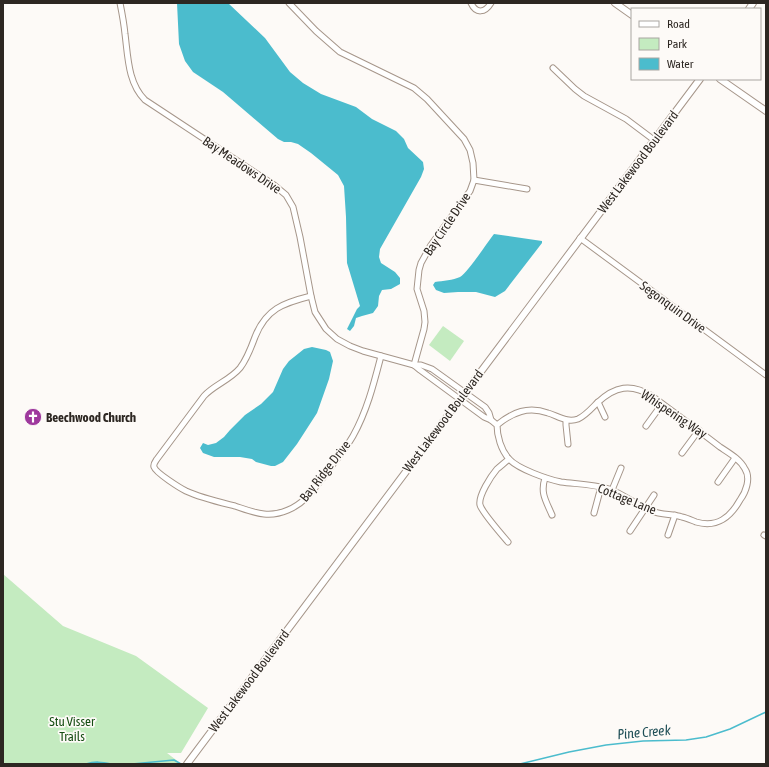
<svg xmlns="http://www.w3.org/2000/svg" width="769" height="767" viewBox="0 0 769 767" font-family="'Asap Condensed',sans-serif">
	<rect width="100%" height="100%" fill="#fdfaf7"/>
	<g fill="#c4ebc0">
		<polygon points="443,326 464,341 450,361 429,345"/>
		<polygon points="3,574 63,626 136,656 208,708 181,753 167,753 180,763 180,764 3,764"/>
	</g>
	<g fill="#4bbccd">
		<polygon points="177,3 228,3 265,38 290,72 303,83 321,94 356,107 372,119 396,131 404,139 408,148 423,162 424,169 421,177 380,249 379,257 381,263 395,272 400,278 400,284 391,289 382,290 379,296 378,306 373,313 362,316 356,318 354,326 350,331 347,329 357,309 360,306 347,263 346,217 344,186 338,175 311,153 298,144 291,142 284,142 278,139 223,92 193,72 185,61 179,44"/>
		<path d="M 494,234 L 542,241 L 542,243 L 505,291 L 495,297 L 476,292 L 458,292 L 444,293 L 436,290 L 433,285 L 435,282 C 443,281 453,280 460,277 C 468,272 487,243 494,234 Z"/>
		<polygon points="312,347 326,350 330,352 333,361 329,379 317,413 297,444 283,462 275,466 271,466 256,462 252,459 240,457 214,457 203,453 200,448 203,443 208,445 216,443 224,437 230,430 245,415 261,404 273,392 283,369 289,361 304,349"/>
	</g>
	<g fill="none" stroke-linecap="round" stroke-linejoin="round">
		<g stroke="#4bbccd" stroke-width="1.5">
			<path d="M 86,764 C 95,761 102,762 111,764"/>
			<polyline points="132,764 174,760 181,764"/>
			<polyline points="520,764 569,752 606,745 643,741 686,740 706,737 730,729 766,712"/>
		</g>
		<defs>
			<g id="minor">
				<path d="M 120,3 C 122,13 124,24 125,34 C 128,57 128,83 145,100 L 274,185 L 286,195 L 293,207 L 300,237 L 311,296 L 315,312 L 326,329 L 337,339 L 350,346 L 363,351 L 414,365 L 421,365 L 432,369 L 485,407 L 489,413 L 491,420"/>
				<polyline points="289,3 316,31 340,52 414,88 427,99 464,139 470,150 473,163 474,180 470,191 431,245 421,263 419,270 417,289 424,311 425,322 424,329 414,365"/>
				<path d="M 471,3 C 476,14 485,13 491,3"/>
				<polyline points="553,68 575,89 584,96 626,119 654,140"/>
				<polyline points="474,180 527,189"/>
				<polyline points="580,238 766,375"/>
				<path d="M 311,296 C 283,303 266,309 255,337 C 251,348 247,359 240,368 C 230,380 214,385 204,396 L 157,459 C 155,462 153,464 154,467 C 156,473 180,488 186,491 C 201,498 219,502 235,506 C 244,509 254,513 264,514 C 272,515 281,513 288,510 C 305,503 314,489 325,475 C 334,462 345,450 353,436 C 367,411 374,383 381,356"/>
				<path d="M 414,365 L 420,370 L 484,417 L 491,420 L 497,425 C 497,436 501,450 509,459 C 518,469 547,479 561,482 C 577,484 593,484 609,489 C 624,494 637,506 652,511 C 661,515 672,514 682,517 C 687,518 691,520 696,522 C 717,528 730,518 740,500 C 746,492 751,478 745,469 C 740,459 729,453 720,447 C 698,430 675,413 652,396 C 631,383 615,386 597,403 C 592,408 585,416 578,419 C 567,423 558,416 548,413 C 528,406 513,412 497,425"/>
				<polyline points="598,402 605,417"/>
				<polyline points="566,420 566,425 568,444"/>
				<polyline points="646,426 662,404"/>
				<polyline points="682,453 699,430"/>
				<path d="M 545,478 C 540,493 546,501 552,515"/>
				<polyline points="718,482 735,458"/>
				<polyline points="612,490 621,468"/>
				<polyline points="594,513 601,487"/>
				<polyline points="630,531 654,495"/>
				<polyline points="668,535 675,515"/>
				<polyline points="764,535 766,536"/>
				<path d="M 508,542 C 502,535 482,512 480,505 C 478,496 491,476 497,469 C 501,466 505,462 509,459"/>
			</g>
			<g id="tertiary">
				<polyline points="615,3 632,15"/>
				<polyline points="749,9 753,3"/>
				<polyline points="720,79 766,111"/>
				<polyline points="187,764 700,79"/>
			</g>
		</defs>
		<use href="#minor" stroke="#a6968a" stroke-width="7"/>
		<use href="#tertiary" stroke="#a6968a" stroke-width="8"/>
		<use href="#minor" stroke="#fff" stroke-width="5"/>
		<use href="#tertiary" stroke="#fff" stroke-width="6"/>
	</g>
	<defs>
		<symbol id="church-disc" viewBox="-11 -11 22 22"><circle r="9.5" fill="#9e399d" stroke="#fdfaf7"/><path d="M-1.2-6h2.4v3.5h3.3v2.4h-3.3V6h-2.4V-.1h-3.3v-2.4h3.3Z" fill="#fff"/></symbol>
	</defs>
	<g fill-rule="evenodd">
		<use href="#church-disc" x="23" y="407" width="20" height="20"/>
	</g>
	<g text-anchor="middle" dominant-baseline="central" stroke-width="3.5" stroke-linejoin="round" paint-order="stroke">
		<g font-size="13" fill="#2d2722" stroke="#fdfaf7">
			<text transform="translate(638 162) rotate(-53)">West Lakewood Boulevard</text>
			<text transform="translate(242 165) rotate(34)">Bay Meadows Drive</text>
			<text transform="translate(447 224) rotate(-56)">Bay Circle Drive</text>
			<text transform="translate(673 307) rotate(36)">Segonquin Drive</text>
			<text transform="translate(674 414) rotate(34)">Whispering Way</text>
			<text transform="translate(443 421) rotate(-53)">West Lakewood Boulevard</text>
			<text transform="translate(325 471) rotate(-52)">Bay Ridge Drive</text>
			<text transform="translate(627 499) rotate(22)">Cottage Lane</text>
			<text transform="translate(249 681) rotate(-53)">West Lakewood Boulevard</text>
		</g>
		<g font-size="13" font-weight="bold" fill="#2d2722" stroke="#fdfaf7" text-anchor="start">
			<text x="46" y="417">Beechwood Church</text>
		</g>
		<g font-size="13" fill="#154d12" stroke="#fdfaf7">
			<text x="72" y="721">Stu Visser<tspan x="72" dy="15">Trails</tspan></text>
		</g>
		<g font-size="14" font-style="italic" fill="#1e4e56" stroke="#fdfaf7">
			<text transform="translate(644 732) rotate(-5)">Pine Creek</text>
		</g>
	</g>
	<rect width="769" height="767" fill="none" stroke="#2d2722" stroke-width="8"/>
	<rect x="631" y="8" width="130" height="72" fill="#fdfaf7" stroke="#aaa6a2"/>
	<rect x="639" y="21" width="20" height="6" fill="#ffffff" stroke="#aaa6a2"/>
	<text x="667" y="28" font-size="12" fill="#2d2722">Road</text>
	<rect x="639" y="38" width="20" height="12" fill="#c4ebc0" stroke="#aaa6a2"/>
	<text x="667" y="48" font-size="12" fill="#2d2722">Park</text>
	<rect x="639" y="58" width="20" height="12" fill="#4bbccd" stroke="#aaa6a2"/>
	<text x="667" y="68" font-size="12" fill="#2d2722">Water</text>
</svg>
